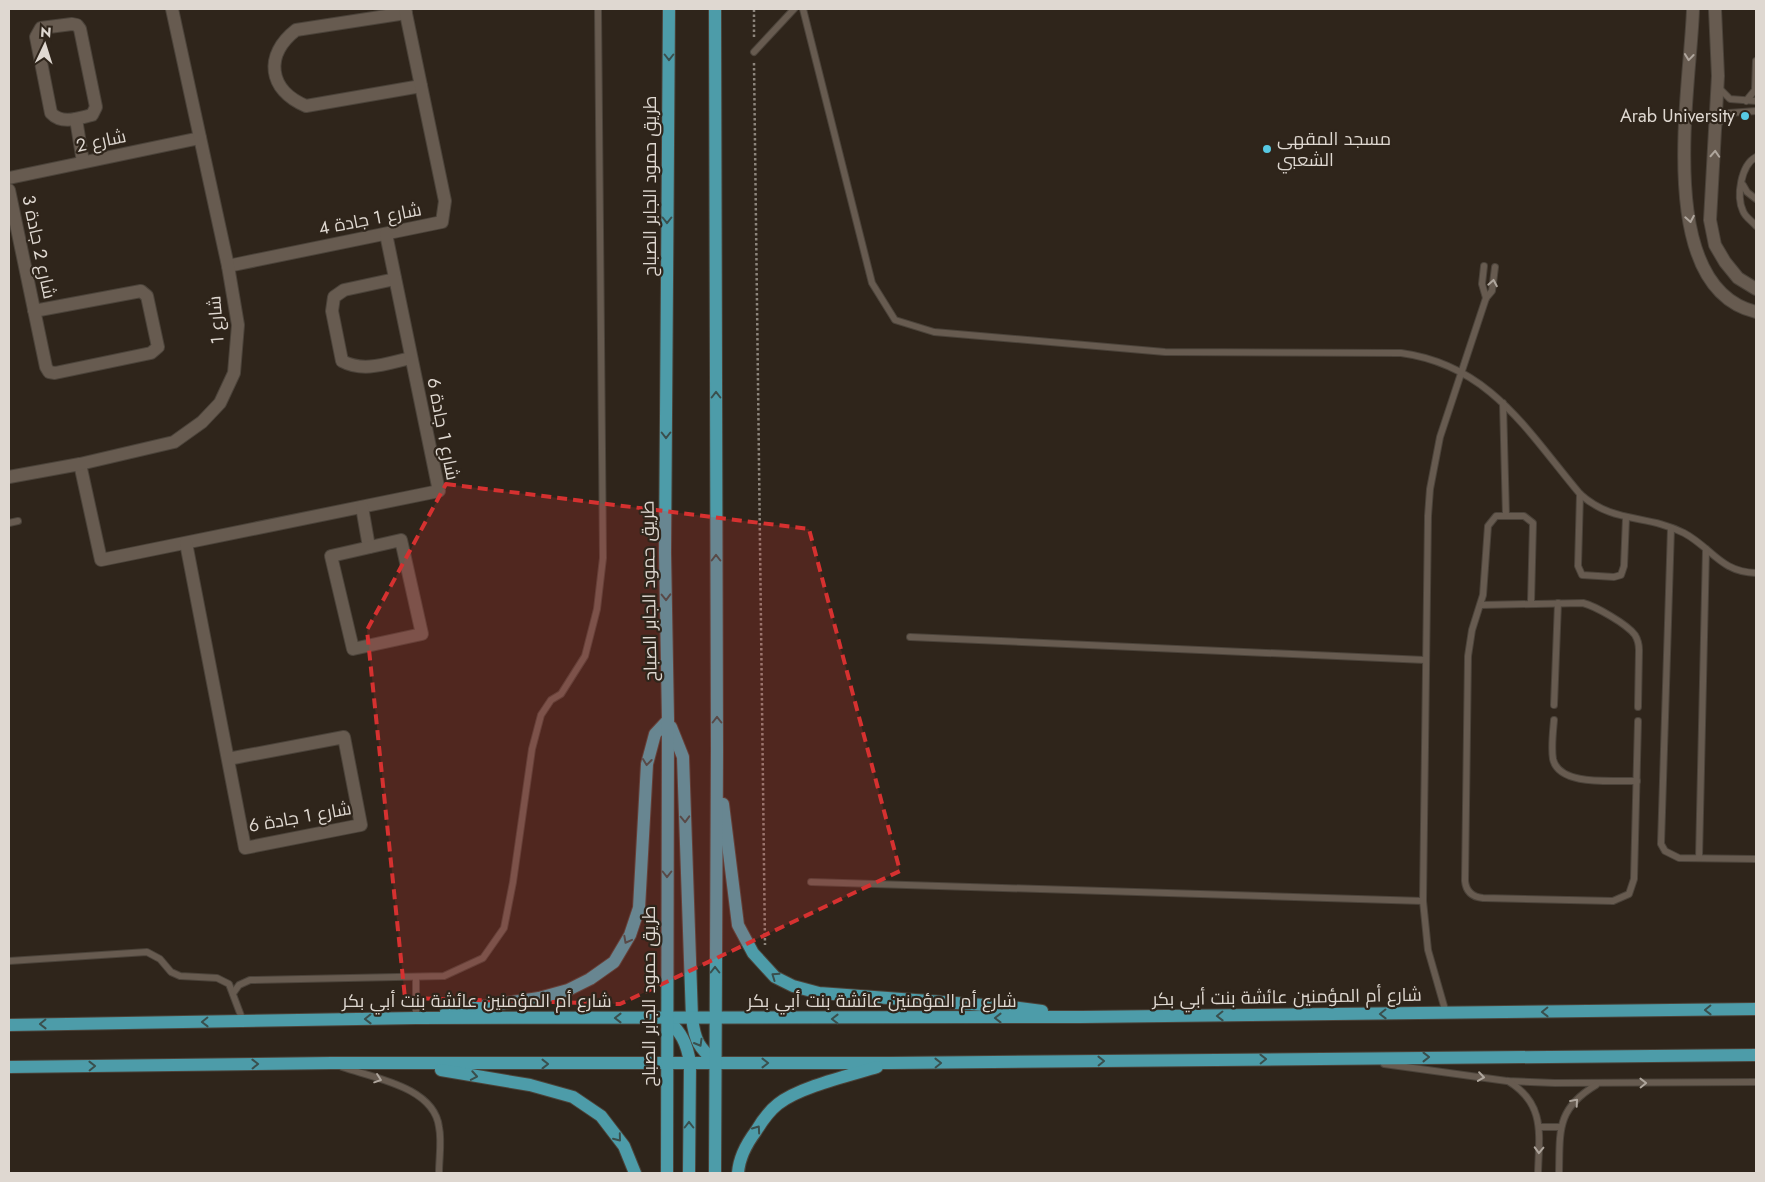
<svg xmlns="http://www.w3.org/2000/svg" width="1765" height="1182" viewBox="0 0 1765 1182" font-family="Jost,Cairo,sans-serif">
	<rect width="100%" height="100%" fill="#2f251b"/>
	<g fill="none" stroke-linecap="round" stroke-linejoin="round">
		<defs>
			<g id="service">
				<path d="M 803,9 L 872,283 L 895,320 L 934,332 L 1165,352 L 1401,353 C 1490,365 1527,431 1580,494 C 1613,524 1647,514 1684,533 C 1712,548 1720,572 1756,573"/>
				<polyline points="754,52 794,9"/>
				<polyline points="1718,87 1730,99 1756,101"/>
				<polyline points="1746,101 1755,90 1756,61"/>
				<polyline points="1717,125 1729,113 1756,111"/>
				<path d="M 1756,157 C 1741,165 1736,196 1743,211 C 1745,217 1752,221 1756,226"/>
				<polyline points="1743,185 1747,192 1756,199"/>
				<polyline points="1484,266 1482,284 1486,298"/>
				<polyline points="1503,403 1506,516"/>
				<polyline points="1580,494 1578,566 1582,575 1614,577 1621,575 1624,566 1626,518"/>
				<polyline points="9,523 18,521"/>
				<polyline points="1671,528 1661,844 1665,851 1679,858 1756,859"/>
				<path d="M 1531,603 L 1533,523 L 1524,516 L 1496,516 L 1488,526 L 1483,595 L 1472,630 L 1468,656 L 1465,881 C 1466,891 1472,897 1483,898 L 1613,901 L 1629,894 L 1634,879 L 1638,721"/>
				<path d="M 1481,605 L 1583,603 C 1595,606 1627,624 1635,635 C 1638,640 1639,645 1639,650 L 1638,707"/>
				<polyline points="910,637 1425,660"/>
				<polyline points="1554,705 1558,603"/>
				<path d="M 1554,720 C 1553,732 1551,747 1553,759 C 1559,787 1614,780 1637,781"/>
				<polyline points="1699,858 1706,549"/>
				<polyline points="811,882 1423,901"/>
				<polyline points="9,961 147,952 160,959 171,972 180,976 217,978 229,984 243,1021"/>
				<polyline points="416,977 416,1018"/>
				<polyline points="234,992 239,985 250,980 444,976 483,958 504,928 513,882 532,749 541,715 551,700 561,694 585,656 597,609 603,558 598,9"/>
				<polyline points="1446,1013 1428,950 1423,901 1428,516 1430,489 1440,437 1486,298 1492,291 1495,267"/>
				<polyline points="1384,1064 1507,1081 1555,1083 1756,1082"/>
				<path d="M 342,1067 C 374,1078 434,1087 439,1127 C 442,1141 439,1158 439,1173"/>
				<path d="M 1508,1081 C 1546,1104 1539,1135 1538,1173"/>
				<polyline points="1539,1127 1560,1127"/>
				<path d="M 1559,1173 C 1560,1131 1556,1109 1596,1085"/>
			</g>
			<g id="minor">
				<path d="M 1693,9 C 1691,85 1652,287 1756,312"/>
				<polyline points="1715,9 1718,76 1710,220 1715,245 1725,262 1738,278 1756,289"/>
				<path d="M 406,13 L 296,30 C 264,55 268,90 306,106 L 421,86"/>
				<path d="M 72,24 L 77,25 L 80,29 L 96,107 L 92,115 C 79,118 62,125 51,113 L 36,37 L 41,28 Z"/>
				<polyline points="76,119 83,162"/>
				<polyline points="9,178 200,138"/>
				<polyline points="9,190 46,367 49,372 55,373 151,353 158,347 147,296 141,291 34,311"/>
				<polyline points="228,266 442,222 445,201 405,9"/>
				<path d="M 395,279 L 344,290 L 334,297 L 332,311 L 342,361 C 364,373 388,363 411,358"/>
				<polyline points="80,464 101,560 439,491 386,234"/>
				<polyline points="9,477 80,464 174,442 202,422 220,403 234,373 238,325 228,266 172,9"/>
				<polyline points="362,507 369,547"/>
				<polygon points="401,540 422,634 353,649 331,556"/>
				<polyline points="186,543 245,848 361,825 344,737 228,759"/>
			</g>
			<g id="primary">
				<path d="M 671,727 L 683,757 L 692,1018 C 695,1042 699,1047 716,1063"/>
				<polyline points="723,804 738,925 753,953 775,977 793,986 819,993 1011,1007 1042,1011"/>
				<polyline points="446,1012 539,998 568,990 590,979 614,962 630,935 639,908 647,764 655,734 668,720"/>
				<path d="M 666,1018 C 681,1032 687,1043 690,1063 L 689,1173"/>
				<polyline points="9,1025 416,1018 1081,1017 1756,1009"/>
				<polyline points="9,1067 332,1063 890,1063 1756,1055"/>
				<polyline points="441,1070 530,1085 573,1097 601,1116 624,1146 635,1173"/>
				<polyline points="667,1173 668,720 665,553 669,9"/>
				<polyline points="715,1173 717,750 715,9"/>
				<path d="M 738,1173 C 739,1158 747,1143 756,1131 C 762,1121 769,1111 778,1104 C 799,1087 851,1075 877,1067"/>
			</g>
		</defs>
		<use href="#service" stroke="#4b433a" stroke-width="8"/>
		<use href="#minor" stroke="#4b433a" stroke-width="14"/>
		<use href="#primary" stroke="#4b433a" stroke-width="14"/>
		<g stroke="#8d857c" stroke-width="2.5" stroke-dasharray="2.5 2.5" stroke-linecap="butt">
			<polyline points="754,37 754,9"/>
			<polyline points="754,63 765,945"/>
		</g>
		<use href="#service" stroke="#675b50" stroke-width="6"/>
		<use href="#minor" stroke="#675b50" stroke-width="12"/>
		<use href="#primary" stroke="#4d9ca9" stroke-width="12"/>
	</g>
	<defs><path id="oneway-chevron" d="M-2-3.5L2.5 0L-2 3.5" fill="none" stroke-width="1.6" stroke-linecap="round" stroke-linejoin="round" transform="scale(1.25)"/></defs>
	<g stroke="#3a4f4d">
		<use href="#oneway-chevron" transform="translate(669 57) rotate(90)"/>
		<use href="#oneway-chevron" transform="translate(667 220) rotate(90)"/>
		<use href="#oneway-chevron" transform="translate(716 395) rotate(-90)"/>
		<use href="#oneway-chevron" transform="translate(666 435) rotate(90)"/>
		<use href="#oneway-chevron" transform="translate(716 558) rotate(-90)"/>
		<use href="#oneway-chevron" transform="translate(666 597) rotate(89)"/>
		<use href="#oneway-chevron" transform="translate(717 720) rotate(-90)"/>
		<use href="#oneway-chevron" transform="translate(647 762) rotate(97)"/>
		<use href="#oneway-chevron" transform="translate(685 819) rotate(88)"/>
		<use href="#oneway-chevron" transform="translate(667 874) rotate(90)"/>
		<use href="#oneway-chevron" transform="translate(627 940) rotate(118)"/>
		<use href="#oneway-chevron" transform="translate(715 970) rotate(-90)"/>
		<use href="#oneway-chevron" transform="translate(775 976) rotate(-145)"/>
		<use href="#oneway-chevron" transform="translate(1708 1010) rotate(179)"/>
		<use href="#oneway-chevron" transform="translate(1545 1012) rotate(179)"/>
		<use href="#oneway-chevron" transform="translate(1383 1014) rotate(179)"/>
		<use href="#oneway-chevron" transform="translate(1220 1016) rotate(179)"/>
		<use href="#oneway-chevron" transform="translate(618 1018) rotate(-180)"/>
		<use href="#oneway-chevron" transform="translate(998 1018) rotate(180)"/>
		<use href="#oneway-chevron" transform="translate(368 1019) rotate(179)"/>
		<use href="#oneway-chevron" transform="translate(835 1019) rotate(180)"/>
		<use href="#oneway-chevron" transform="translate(205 1022) rotate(179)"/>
		<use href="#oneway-chevron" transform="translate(43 1024) rotate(179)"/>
		<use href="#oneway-chevron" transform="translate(699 1043) rotate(60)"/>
		<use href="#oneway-chevron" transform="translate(1426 1057)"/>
		<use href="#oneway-chevron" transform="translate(1263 1059) rotate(-1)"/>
		<use href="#oneway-chevron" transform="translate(1101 1061) rotate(-1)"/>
		<use href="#oneway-chevron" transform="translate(765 1063)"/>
		<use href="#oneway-chevron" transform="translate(938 1063) rotate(-1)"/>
		<use href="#oneway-chevron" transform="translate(255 1064) rotate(-1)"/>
		<use href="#oneway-chevron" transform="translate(545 1064)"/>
		<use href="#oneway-chevron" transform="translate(92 1066) rotate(-1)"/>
		<use href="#oneway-chevron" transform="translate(474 1076) rotate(10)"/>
		<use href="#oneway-chevron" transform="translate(689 1125) rotate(-90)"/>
		<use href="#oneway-chevron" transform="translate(757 1129) rotate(-55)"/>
		<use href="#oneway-chevron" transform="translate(618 1138) rotate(51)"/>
	</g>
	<g stroke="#afa69d">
		<use href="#oneway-chevron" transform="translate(1689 57) rotate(96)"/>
		<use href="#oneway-chevron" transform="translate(1715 154) rotate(-87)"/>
		<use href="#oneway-chevron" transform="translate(1690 219) rotate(80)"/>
		<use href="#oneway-chevron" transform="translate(1493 283) rotate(-80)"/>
		<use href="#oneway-chevron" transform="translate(1481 1077) rotate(8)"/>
		<use href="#oneway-chevron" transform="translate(378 1079) rotate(19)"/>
		<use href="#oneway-chevron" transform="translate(1643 1083) rotate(-1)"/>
		<use href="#oneway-chevron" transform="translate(1575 1102) rotate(-49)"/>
		<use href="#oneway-chevron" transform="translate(1539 1150) rotate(92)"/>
	</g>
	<path fill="#d63130" fill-opacity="0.2" stroke="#d63130" stroke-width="4" stroke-dasharray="10 6" stroke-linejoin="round" d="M 446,484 L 809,529 L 900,871 L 620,1004 L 405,998 L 367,630 Z"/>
	<g fill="#57c9e3" stroke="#2f251b" stroke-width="2">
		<circle cx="1745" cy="116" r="5"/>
		<circle cx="1267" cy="149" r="5"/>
	</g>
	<g text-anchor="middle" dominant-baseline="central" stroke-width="4.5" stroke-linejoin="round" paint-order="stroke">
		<g font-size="18" fill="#dfd8d1" stroke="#2f251b" text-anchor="end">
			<text x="1735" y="116">Arab University</text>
			<text x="1277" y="139" text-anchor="start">مسجد المقهى<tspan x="1277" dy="21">الشعبي</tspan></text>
		</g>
		<g font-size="18" fill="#dfd8d1" stroke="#2f251b">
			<text transform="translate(101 141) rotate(-12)">شارع 2</text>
			<text transform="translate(650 186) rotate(-90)">طريق حمود الجابر الصباح</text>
			<text transform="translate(370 219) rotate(-11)">شارع 1 جادة 4</text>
			<text transform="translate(39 247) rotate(78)">شارع 2 جادة 3</text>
			<text transform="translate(216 320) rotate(-94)">شارع 1</text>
			<text transform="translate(443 429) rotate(79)">شارع 1 جادة 6</text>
			<text transform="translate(649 591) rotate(-91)">طريق حمود الجابر الصباح</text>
			<text transform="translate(300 817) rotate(-10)">شارع 1 جادة 6</text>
			<text transform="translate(649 996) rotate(-90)">طريق حمود الجابر الصباح</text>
			<text transform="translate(1287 997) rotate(-1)">شارع أم المؤمنين عائشة بنت أبي بكر</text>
			<text x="477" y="1001">شارع أم المؤمنين عائشة بنت أبي بكر</text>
			<text x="882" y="1001">شارع أم المؤمنين عائشة بنت أبي بكر</text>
		</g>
	</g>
	<rect width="1765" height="1182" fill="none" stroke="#dfd8d1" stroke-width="20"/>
	<g transform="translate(45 45) rotate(4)" stroke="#2f251b" stroke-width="4" paint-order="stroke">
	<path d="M0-4L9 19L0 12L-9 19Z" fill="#dfd8d1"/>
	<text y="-8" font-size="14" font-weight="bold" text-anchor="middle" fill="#dfd8d1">N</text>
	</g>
</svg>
